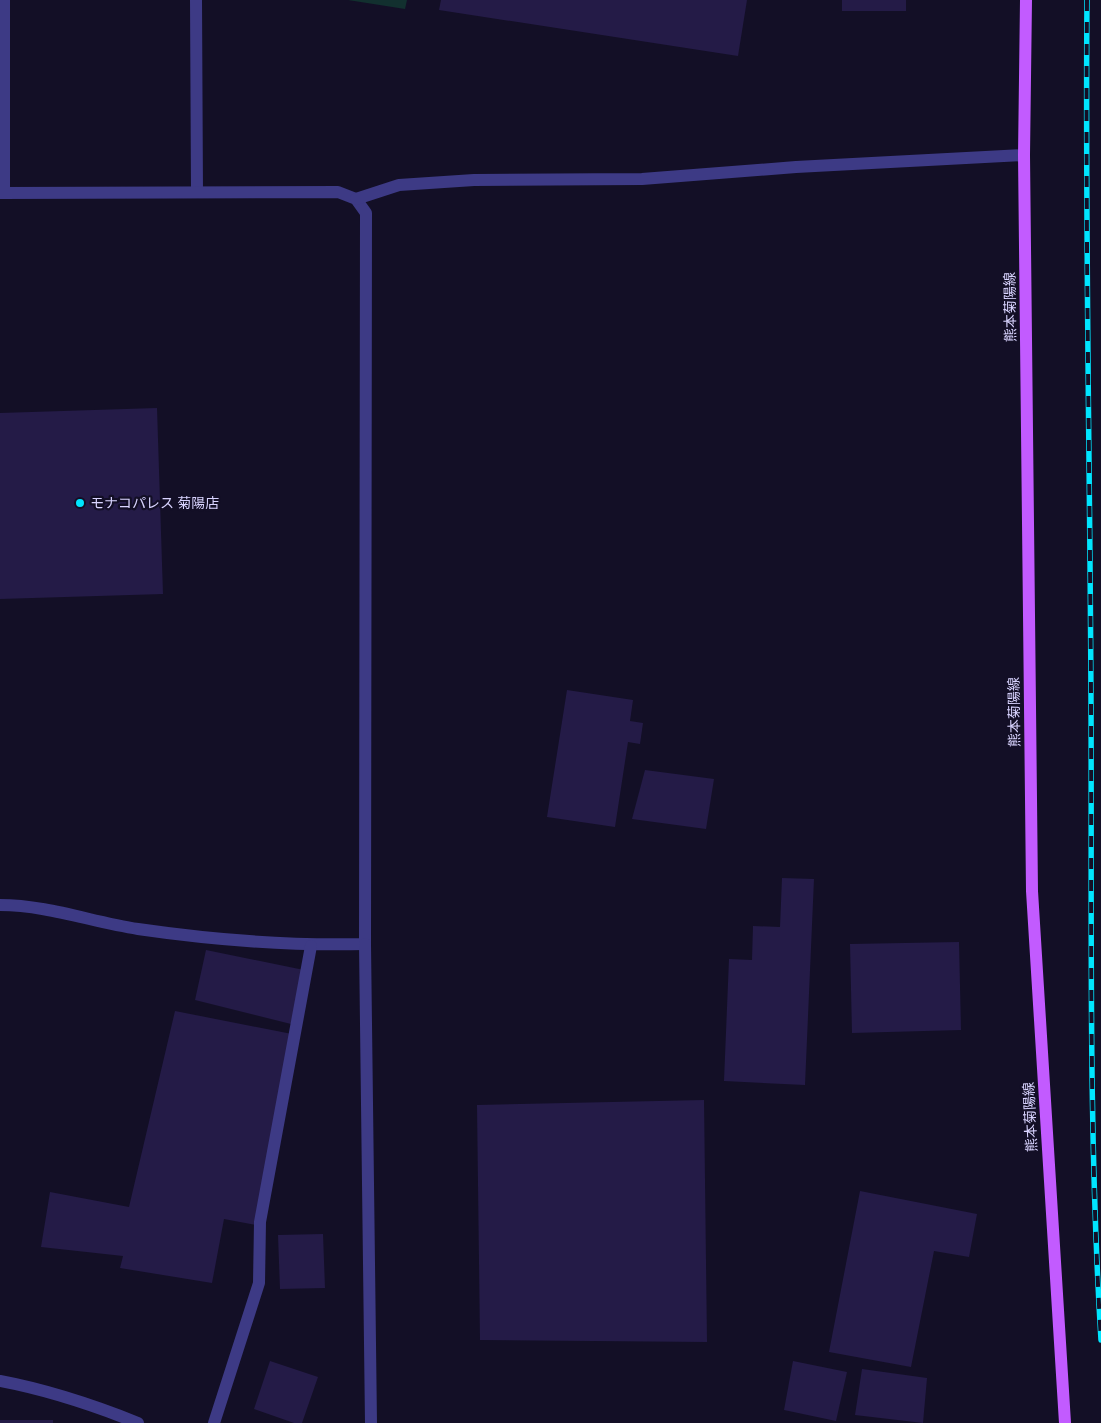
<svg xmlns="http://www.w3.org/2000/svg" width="1101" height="1423" viewBox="0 0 1101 1423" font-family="'IBM Plex Sans','Noto Sans JP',sans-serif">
	<rect width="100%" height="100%" fill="#130f26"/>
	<polygon fill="#12302f" points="348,0 407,0 405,9"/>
	<g fill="#241b47">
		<polygon points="441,0 747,0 738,56 439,10"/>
		<rect x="842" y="0" width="64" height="11"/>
		<polygon points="157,408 163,594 0,599 0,413"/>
		<polygon points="567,690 633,700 630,721 643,723 640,744 628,742 615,827 547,817"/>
		<polygon points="645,770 714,779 706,829 632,819"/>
		<polygon points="782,878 814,879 805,1085 724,1081 729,959 752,960 753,926 780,927"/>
		<polygon points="959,942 961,1030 852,1033 850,944"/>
		<polygon points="206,950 304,970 291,1024 195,1000"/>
		<polygon points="175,1011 292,1034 256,1225 224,1219 212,1283 120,1268 123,1256 41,1247 50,1192 129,1207"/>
		<polygon points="704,1100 707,1342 480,1340 477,1105"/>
		<polygon points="860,1191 977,1214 969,1257 934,1251 911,1367 829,1352"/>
		<polygon points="323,1234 325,1288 280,1289 278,1235"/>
		<polygon points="270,1361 318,1377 302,1423 294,1423 254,1409"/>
		<polygon points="793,1361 847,1372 836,1421 784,1410"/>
		<polygon points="862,1369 927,1378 923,1423 855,1415"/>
		<rect x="0" y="1420" width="53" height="3"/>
	</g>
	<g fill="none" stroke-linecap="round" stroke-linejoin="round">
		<g stroke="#3d3a85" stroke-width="12">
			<polyline points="4,0 4,193"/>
			<polyline points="196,0 197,192"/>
			<path d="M 0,193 L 338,192 L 356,199 L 366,213 L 365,944 C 289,946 214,940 138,929 C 92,922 47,905 0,905"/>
			<polyline points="356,199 399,185 474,180 642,179 796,167 1024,155"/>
			<polyline points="365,944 371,1423"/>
			<path d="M 0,1381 C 48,1390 93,1405 138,1423"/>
			<polyline points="214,1423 259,1283 260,1222 311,946"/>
		</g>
		<polyline stroke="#c25bff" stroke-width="12" points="1026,0 1024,155 1032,891 1065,1423"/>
		<defs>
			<path id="rail" d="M 1087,0 C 1085,233 1090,467 1091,700 C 1092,913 1088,1127 1101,1340"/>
		</defs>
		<use href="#rail" stroke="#00e5ff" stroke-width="5.5"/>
		<use href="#rail" stroke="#130f26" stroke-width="4" stroke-dasharray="11" stroke-linecap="butt"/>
	</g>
	<circle fill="#00e5ff" stroke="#130f26" stroke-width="2" cx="80" cy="503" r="5"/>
	<g text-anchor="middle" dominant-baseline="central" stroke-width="4.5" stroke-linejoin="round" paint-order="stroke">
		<g font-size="14" fill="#d9d4ff" stroke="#130f26">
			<text transform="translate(1010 307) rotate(-91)">熊本菊陽線</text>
			<text transform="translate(1014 712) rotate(-91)">熊本菊陽線</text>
			<text transform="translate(1030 1117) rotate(-93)">熊本菊陽線</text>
		</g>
		<g font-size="14" fill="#d9d4ff" stroke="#130f26" text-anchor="start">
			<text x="90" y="503">モナコパレス 菊陽店</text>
		</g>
	</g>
</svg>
